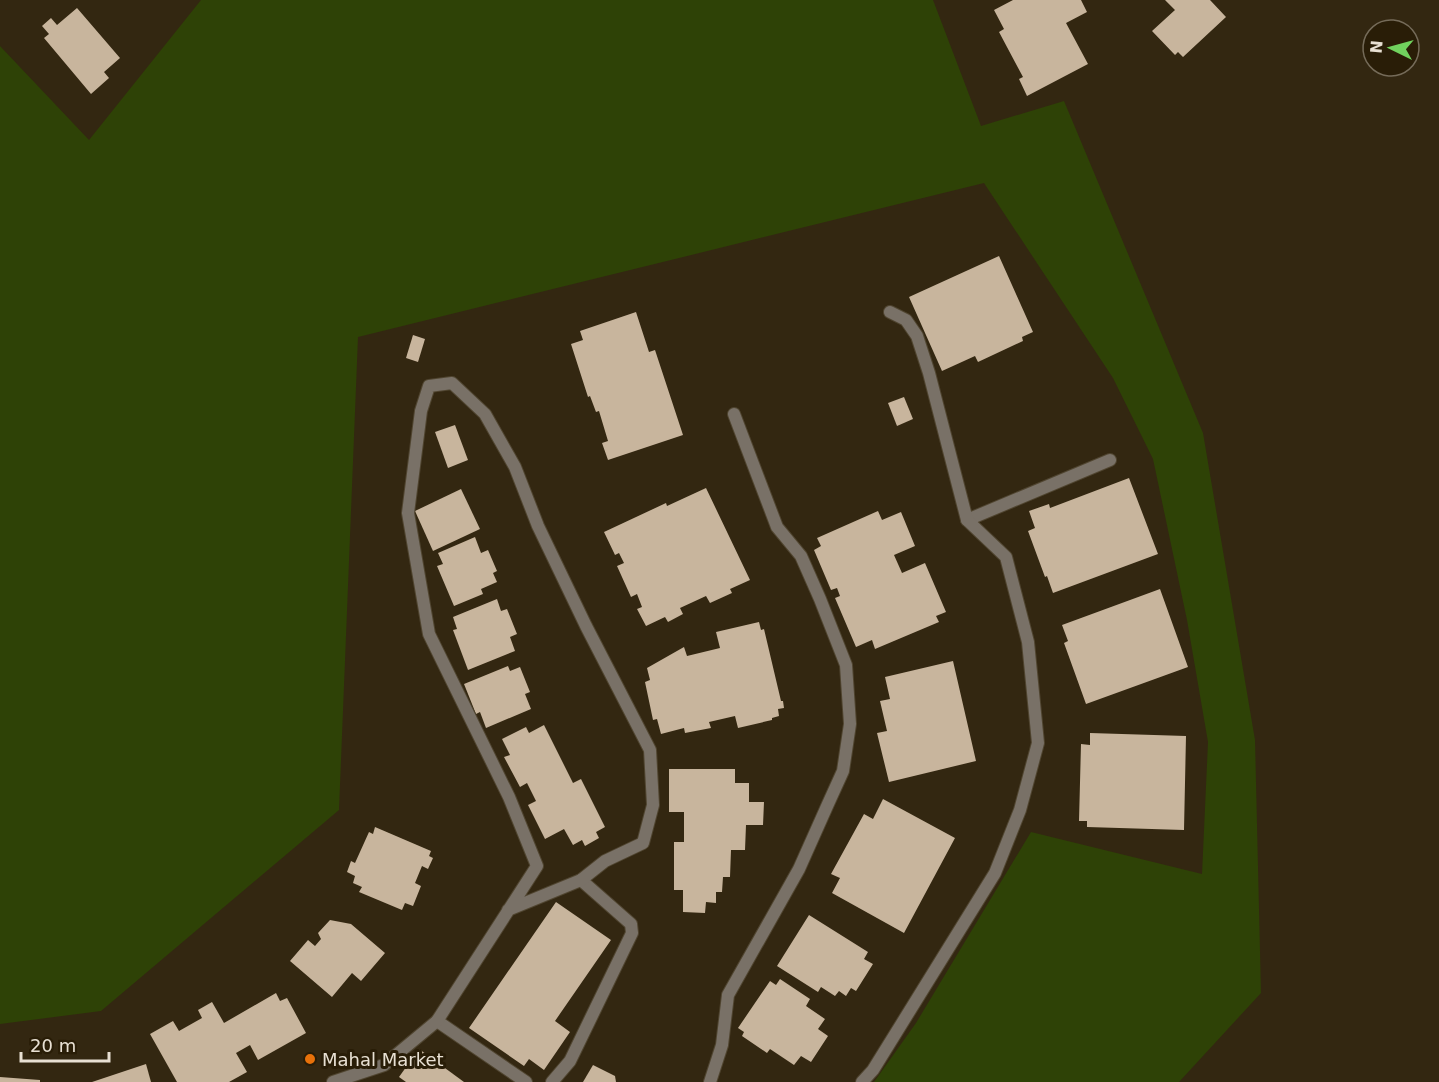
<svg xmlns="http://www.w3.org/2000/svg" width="1439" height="1082" viewBox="0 0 1439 1082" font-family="'DejaVu Sans',sans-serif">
	<rect width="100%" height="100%" fill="#332711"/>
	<polygon fill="#2e4206" points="201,0 933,0 981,126 1064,101 1203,433 1255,740 1261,993 1179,1082 874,1082 916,1023 1031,832 1202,874 1208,742 1187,620 1153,459 1113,378 984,183 358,337 339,810 101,1011 0,1024 0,46 89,140"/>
	<g fill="#c8b59d">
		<polygon points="1013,0 1081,0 1087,12 1066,23 1088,64 1027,96 1019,79 1023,77 999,32 1004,29 994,10"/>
		<polygon points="1165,0 1210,0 1226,17 1183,57 1178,52 1175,55 1152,31 1175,10"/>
		<polygon points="77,8 120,58 104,72 109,78 91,94 44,38 49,34 42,26 51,18 57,25"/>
		<polygon points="999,256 1033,332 1022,337 1023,341 978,362 975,356 942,371 909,297"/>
		<polygon points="636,312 649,352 655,350 683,435 608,460 602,443 608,441 599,411 596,412 590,396 588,397 571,344 583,340 580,331"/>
		<polygon points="413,335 425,339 418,362 406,358"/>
		<polygon points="904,397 913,419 897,426 888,403"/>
		<polygon points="455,425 468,460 448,468 435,432"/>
		<polygon points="1129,478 1158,554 1053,593 1047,576 1045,577 1028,531 1035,528 1029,511 1049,504 1050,508"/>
		<polygon points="706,488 750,580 730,589 732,593 710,603 706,596 680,608 683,614 668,622 665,617 646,626 637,609 642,607 637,594 631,597 617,566 624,563 619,553 615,555 604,532 666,503 667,506"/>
		<polygon points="461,489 480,529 433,551 415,511"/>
		<polygon points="878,511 882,520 901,512 915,546 894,555 902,573 925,563 946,612 936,616 939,622 875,649 872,640 856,647 835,598 840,596 837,588 831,590 814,550 821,546 817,538"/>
		<polygon points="475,537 481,553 488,550 497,571 493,573 497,582 481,589 483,594 454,606 437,566 443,564 438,553"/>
		<polygon points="1160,589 1188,667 1086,704 1064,643 1068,641 1062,625"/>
		<polygon points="497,599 501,611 507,609 517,634 510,637 515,651 468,670 453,630 457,629 453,617"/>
		<polygon points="759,622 761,630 764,629 781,701 783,701 784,708 778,709 779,716 772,718 772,720 738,728 735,716 709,722 711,728 685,733 684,728 661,734 657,719 653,720 645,682 650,680 647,668 684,647 687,656 720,648 716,632"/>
		<polygon points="953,661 976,761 889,782 877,733 887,731 880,701 890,699 885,677"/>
		<polygon points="508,666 510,671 520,667 530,692 525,694 531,709 486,728 480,712 476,714 464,684"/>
		<polygon points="544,725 573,783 581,779 605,827 596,832 599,838 585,846 582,840 573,845 564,829 545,839 528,805 536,801 527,783 520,787 504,757 510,755 502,739 526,727 529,733"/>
		<polygon points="1090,733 1186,736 1184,830 1087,827 1087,821 1079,821 1081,744 1090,745"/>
		<polygon points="669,769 735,769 735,783 749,783 749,802 764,802 763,825 746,825 745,850 731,850 730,877 723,877 722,892 716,892 716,903 706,902 705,913 683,912 683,890 674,890 674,842 684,842 684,812 669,812"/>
		<polygon points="883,799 955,838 904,933 832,893 840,878 831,874 864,814 873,819"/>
		<polygon points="375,827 431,851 429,856 433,858 428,869 422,866 415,883 421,886 413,906 405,903 402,910 359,892 362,887 353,883 355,876 347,872 351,861 355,863 369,832 373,834"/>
		<polygon points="556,902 611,940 555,1021 570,1032 544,1070 529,1059 524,1066 469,1028"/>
		<polygon points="809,915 868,952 864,959 873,964 856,991 851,988 846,996 839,991 835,996 821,987 818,992 777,966"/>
		<polygon points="330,920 351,924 385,953 361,981 352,973 332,997 290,961 308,940 315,946 321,939 318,933"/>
		<polygon points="780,979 810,999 806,1006 825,1019 818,1029 828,1036 811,1062 801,1056 794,1065 770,1049 767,1053 742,1036 744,1032 738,1028 770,981 776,985"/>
		<polygon points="276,993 280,1001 287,998 306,1033 258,1060 250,1045 236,1053 247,1072 229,1082 177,1082 150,1034 173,1021 179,1031 202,1018 198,1010 212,1002 224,1023"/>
		<polygon points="419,1049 464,1082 406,1082 399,1077"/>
		<polygon points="146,1064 151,1082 92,1082"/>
		<polygon points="593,1065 615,1076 616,1082 583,1082"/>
		<polygon points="0,1077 40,1080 40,1082 0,1082"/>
	</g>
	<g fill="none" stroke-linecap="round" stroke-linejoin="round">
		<defs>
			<g id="lane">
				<polyline points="437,1021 526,1082"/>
				<polyline points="552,1082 570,1061 632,933 631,924 581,880"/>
			</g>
			<g id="street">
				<polyline points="967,520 1110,460"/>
				<polyline points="333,1082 384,1065 437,1021 537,866 509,797 429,634 408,513 421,411 429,386 452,383 485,414 515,467 538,526 586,626 650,750 653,805 643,843 605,861 581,880 508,910"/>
				<polyline points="710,1082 722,1045 728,995 799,869 828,804 843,771 850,724 846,665 820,599 801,556 777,527 734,414"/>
				<polyline points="862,1082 873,1070 995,873 1020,810 1038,743 1028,642 1006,557 967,520 929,373 917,336 906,320 890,312"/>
			</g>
		</defs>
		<use href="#lane" stroke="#504530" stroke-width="14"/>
		<use href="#street" stroke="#504530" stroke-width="14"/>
		<use href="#lane" stroke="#797167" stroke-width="12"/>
		<use href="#street" stroke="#797167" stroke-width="12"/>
	</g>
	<circle fill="#e8710a" stroke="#291d07" stroke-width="2" cx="310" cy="1059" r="6"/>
	<g text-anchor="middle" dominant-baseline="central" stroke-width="6" stroke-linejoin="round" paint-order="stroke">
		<g font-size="18" fill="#e8e0d3" stroke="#291d07" text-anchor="start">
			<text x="322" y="1059">Mahal Market</text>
		</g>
	</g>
	<g transform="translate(1391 48) rotate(275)"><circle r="28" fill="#291d07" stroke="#756b59" stroke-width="1.5"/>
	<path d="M0-4.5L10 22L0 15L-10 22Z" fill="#71d25e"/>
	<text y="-9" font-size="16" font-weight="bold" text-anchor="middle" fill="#e8e0d3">N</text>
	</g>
	<path d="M21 1052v9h88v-9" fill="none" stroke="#e8e0d3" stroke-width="3"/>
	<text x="30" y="1052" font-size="18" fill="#e8e0d3" stroke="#291d07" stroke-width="4.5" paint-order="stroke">20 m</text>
</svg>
